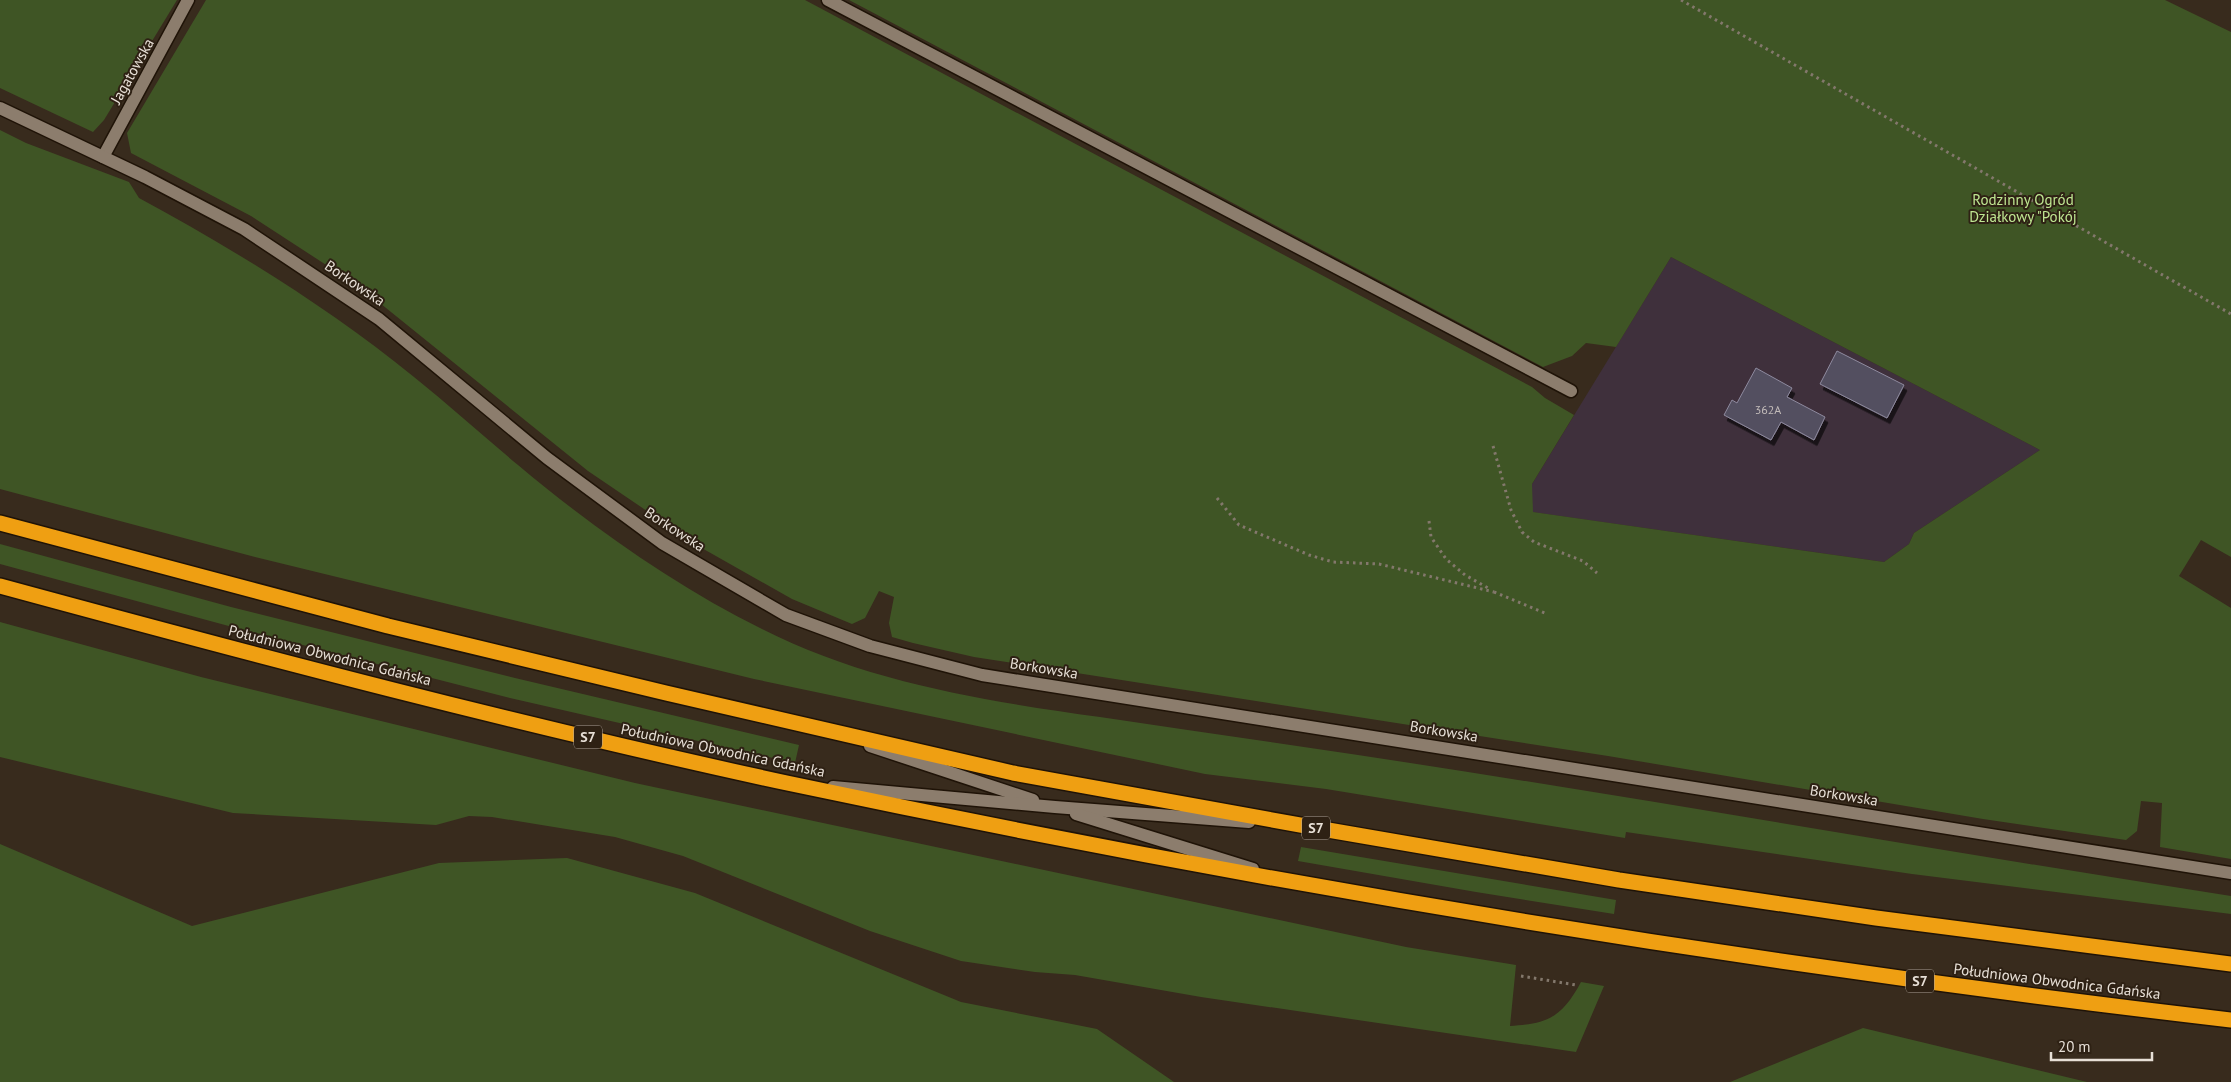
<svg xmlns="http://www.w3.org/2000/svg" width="2231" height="1082" viewBox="0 0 2231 1082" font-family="'PT Sans',sans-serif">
	<defs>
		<filter id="shadow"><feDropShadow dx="3" dy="5.5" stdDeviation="0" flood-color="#0009"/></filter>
	</defs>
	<rect width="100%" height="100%" fill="#382b1d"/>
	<polygon fill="#3f303c" points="1671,257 2040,450 1914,533 1909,544 1884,562 1532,512 1532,484"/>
	<g fill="#3f5525">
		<polygon points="0,0 177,0 104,120 93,132 0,88"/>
		<polygon points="206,0 805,0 1532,387 1545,398 1574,415 1532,484 1533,512 1884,562 1909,544 1914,533 2040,450 1671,257 1616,347 1586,343 1572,356 1543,367 849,0 2165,0 2231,32 2231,557 2201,540 2179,576 2231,608 2231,859 2160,847 2162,803 2141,801 2137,831 2126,840 1983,819 1608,756 974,657 913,643 892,637 889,623 894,597 879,591 865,618 852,624 792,599 700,547 588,471 360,287 251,216 131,153 127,133"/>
		<path d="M 0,130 L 26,143 L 129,182 L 139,198 C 235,250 329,308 414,377 C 449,405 483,436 518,465 C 592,527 675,586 762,629 C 866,682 985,701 1100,717 C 1186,730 1272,742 1358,755 C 1649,799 1940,851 2231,896 L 2231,914 L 1912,874 L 1626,832 L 1625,838 L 1326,789 L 1205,774 L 754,679 L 255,557 L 0,489 Z"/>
		<polygon points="0,544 231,607 515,678 799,745 795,763 510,698 225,625 0,564"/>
		<path d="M 0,622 L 201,677 L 635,783 L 1406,947 L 1516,965 L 1510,1026 C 1550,1024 1563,1015 1581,982 L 1604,986 L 1576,1052 L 1201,997 L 1075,975 L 1035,972 L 961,961 L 870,931 L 683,856 L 615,837 L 492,817 L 469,816 L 436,825 L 233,813 L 0,757 Z"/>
		<polygon points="0,844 192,926 439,863 567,858 695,893 961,1002 1097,1029 1174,1082 0,1082"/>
		<polygon points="1301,847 1616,900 1614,914 1476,892 1298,861"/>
		<polygon points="1863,1028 2087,1082 1730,1082"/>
	</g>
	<g fill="#534f61" stroke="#8e8a9e" filter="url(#shadow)">
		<polygon points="1837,351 1904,385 1887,418 1820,384"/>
		<polygon points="1756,368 1792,388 1787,397 1825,417 1814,440 1781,422 1771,440 1724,415 1732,400 1737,403"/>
	</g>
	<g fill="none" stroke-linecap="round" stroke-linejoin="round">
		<defs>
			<g id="service">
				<polyline points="828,0 1571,391"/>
				<polyline points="870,746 1033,800"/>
				<polyline points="833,787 1055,807 1249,822"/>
				<polyline points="1076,814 1253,869"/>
			</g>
			<polyline id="minor" points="103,157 188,0"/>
			<polyline id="tertiary" points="0,108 145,177 244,229 379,319 547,458 662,543 786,615 870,646 982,675 2231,873"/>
			<g id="motorway">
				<polyline points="0,523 388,626 666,693 1013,773 1328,830 1619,880 1876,918 2231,964"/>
				<path d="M 0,586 C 261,657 523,726 787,783 C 1264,884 1747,964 2231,1020"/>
			</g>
		</defs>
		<use href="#service" stroke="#1f1307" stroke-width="15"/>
		<use href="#minor" stroke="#1f1307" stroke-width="15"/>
		<use href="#tertiary" stroke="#1f1307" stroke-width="15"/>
		<use href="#motorway" stroke="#1f1307" stroke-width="18"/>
		<g stroke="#83786c" stroke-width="3" stroke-dasharray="2.5 4" stroke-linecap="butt">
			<polyline points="1681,0 2231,314"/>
			<polyline points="1493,446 1511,510 1522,532 1534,542 1583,561 1597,573"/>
			<polyline points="1217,498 1239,525 1309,555 1333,562 1379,564 1494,592"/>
			<polyline points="1429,521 1431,537 1446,559 1465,575 1488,588"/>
			<polyline points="1494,592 1547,614"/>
			<polyline points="1521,976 1576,985"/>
		</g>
		<use href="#service" stroke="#8c7d6d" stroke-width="12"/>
		<use href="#minor" stroke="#8c7d6d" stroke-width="12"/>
		<use href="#tertiary" stroke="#8c7d6d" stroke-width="12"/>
		<use href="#motorway" stroke="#ef9f12" stroke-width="15"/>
	</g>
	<g text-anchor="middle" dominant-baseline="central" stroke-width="4" stroke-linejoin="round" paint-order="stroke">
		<g font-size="12" fill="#c2bbb9">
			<text x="1768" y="409">362A</text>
		</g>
		<g fill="#2e2114" stroke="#b0a69c" stroke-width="1">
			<rect x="574" y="725.5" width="28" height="23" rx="4"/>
			<rect x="1302" y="816.5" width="28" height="23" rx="4"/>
			<rect x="1906" y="969.5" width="28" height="23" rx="4"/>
		</g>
		<g font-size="14" font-weight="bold" fill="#e7dfd6">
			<text x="588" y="737">S7</text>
			<text x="1316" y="828">S7</text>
			<text x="1920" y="981">S7</text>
		</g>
		<g font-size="15" fill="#e7dfd6" stroke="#2e2114">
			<text transform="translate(132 71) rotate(-61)">Jagatowska</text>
			<text transform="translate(355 283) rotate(34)">Borkowska</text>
			<text transform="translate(675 529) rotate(33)">Borkowska</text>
			<text transform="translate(330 655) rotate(14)">Południowa Obwodnica Gdańska</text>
			<text transform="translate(1044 668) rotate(9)">Borkowska</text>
			<text transform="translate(1444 731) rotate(9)">Borkowska</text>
			<text transform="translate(723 750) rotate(12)">Południowa Obwodnica Gdańska</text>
			<text transform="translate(1844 795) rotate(9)">Borkowska</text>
			<text transform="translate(2057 981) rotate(7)">Południowa Obwodnica Gdańska</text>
		</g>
		<g font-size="15" fill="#bfe792" stroke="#2e2114">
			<text x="2023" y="199">Rodzinny Ogród<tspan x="2023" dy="17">Działkowy "Pokój</tspan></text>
		</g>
	</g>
	<path d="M2051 1052v8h101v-8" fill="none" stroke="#e7dfd6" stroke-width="2.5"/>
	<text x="2058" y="1052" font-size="15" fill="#e7dfd6" stroke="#2e2114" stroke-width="4" paint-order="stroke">20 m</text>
</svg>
